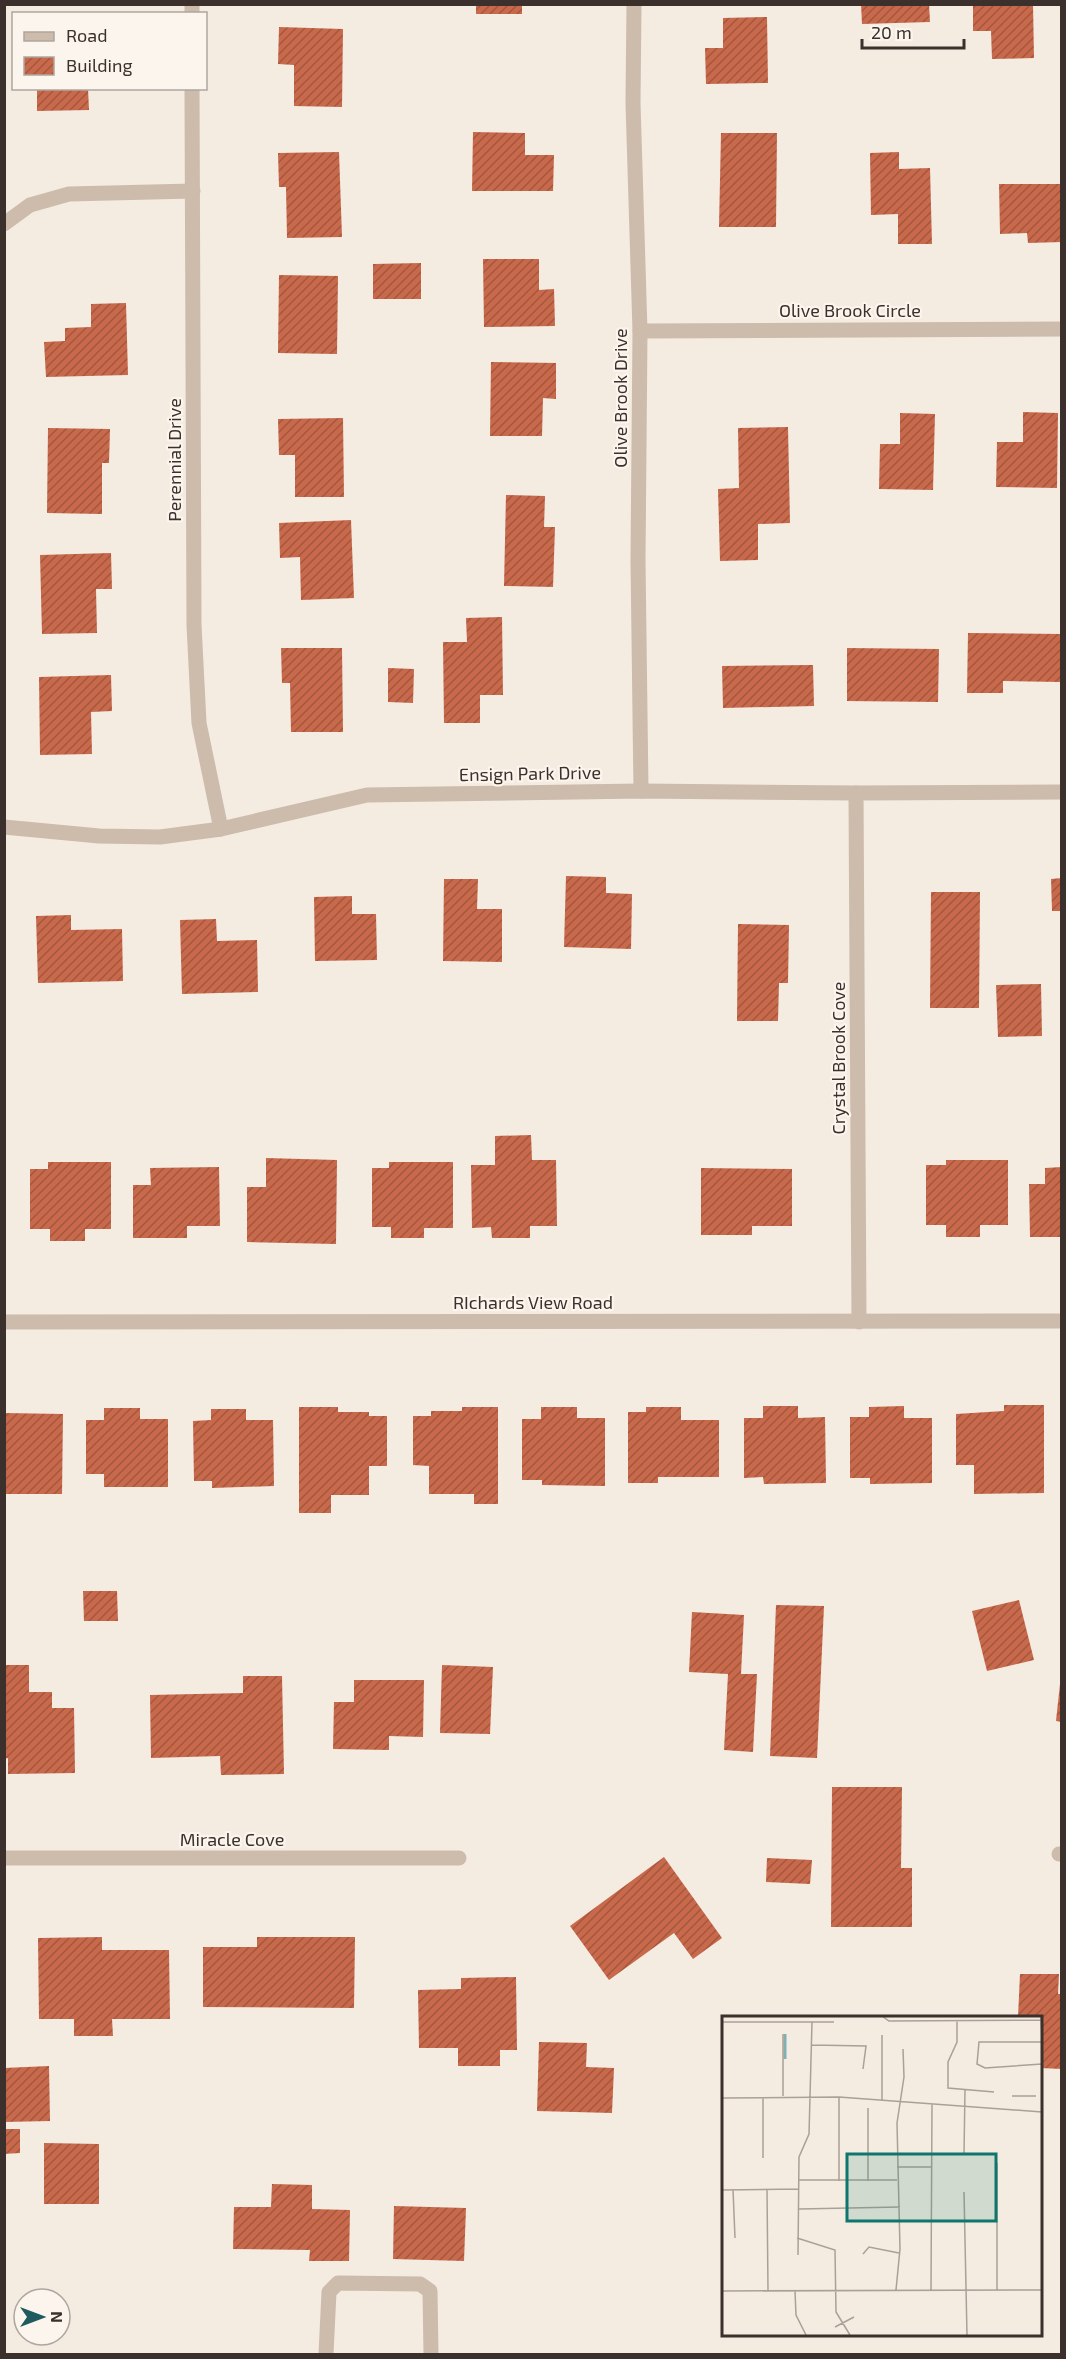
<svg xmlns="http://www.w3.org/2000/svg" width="1066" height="2359" viewBox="0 0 1066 2359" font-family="'Exo 2',sans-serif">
	<defs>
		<pattern id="building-hatch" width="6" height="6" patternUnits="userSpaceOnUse" patternTransform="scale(1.5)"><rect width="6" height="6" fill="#c8694b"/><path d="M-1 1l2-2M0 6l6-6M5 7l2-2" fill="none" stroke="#a4573f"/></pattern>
	</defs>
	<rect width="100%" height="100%" fill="#f4ebe1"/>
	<g fill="url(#building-hatch)">
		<rect x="476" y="4" width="46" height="10"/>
		<polygon points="861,4 929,4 930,22 862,24"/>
		<polygon points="973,4 1033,4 1034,58 992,59 991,31 973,31"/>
		<polygon points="767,17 768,83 706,84 705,48 723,48 723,18"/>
		<polygon points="279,27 343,29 342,107 294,106 294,65 278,64"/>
		<polygon points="37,88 88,88 89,110 37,111"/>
		<polygon points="473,132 525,133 525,155 554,155 553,191 472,191"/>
		<polygon points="721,133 777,133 776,227 719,227"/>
		<polygon points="339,152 342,237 287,238 286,187 279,187 278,153"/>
		<polygon points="899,152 899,169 930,168 932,244 898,244 898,214 871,215 870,153"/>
		<polygon points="999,184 1061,184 1062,242 1028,243 1027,233 1000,234"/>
		<polygon points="483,259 539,259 539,290 554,289 555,326 484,327"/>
		<polygon points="421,263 421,299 373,299 373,264"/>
		<polygon points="279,275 338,276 337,354 278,353"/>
		<polygon points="126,303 128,375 46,377 44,342 65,341 65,328 91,327 91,304"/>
		<polygon points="491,362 556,363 556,399 543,398 542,436 490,436"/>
		<polygon points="1023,412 1058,413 1057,488 996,487 997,442 1023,442"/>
		<polygon points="900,413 935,414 933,490 879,489 880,444 900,444"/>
		<polygon points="343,418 344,497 295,497 295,455 279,455 278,419"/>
		<polygon points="788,427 790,523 758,524 758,560 720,561 718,489 739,488 738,428"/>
		<polygon points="48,428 110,429 109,463 102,463 102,514 47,513"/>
		<polygon points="506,495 545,496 544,527 555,527 553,587 504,586"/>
		<polygon points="351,520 354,598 301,600 300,557 280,558 279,523"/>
		<polygon points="111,553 112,589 96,589 97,633 42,634 40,555"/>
		<polygon points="502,617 503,695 480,695 480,723 444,723 443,642 467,642 466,618"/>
		<polygon points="968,633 1061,634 1060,682 1003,681 1003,693 967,693"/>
		<polygon points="281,648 342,648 343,732 291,732 290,683 282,683"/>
		<polygon points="847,648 939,649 938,702 847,701"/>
		<polygon points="813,665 814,706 723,708 722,666"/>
		<polygon points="388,668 414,669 413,703 388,702"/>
		<polygon points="111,675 112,711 91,712 92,754 40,755 39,677"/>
		<polygon points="566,876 606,877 606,893 632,894 631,949 564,947"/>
		<polygon points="1062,878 1062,911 1052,911 1051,879"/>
		<polygon points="444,879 478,879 477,909 502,909 502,962 443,961"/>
		<polygon points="931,892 980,892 979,1008 930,1008"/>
		<polygon points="352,896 352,914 376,914 377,960 315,961 314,897"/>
		<polygon points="71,915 71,930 122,929 123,981 38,983 36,916"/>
		<polygon points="216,919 217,941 257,940 258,992 182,994 180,920"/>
		<polygon points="738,924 789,925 788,983 779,983 778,1021 737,1021"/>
		<polygon points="1041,984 1042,1036 998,1037 996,985"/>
		<polygon points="531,1135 532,1160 556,1160 557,1226 530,1226 530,1238 492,1238 491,1227 472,1228 471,1165 495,1165 495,1136"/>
		<polygon points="266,1158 337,1160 336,1244 247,1242 247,1187 266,1187"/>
		<polygon points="946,1160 1008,1160 1008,1225 980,1225 980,1237 946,1237 946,1225 926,1225 926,1165 946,1165"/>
		<polygon points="48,1162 111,1162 111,1229 85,1229 85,1241 50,1241 50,1229 30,1229 30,1169 48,1169"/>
		<polygon points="389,1162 453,1162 453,1228 424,1228 424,1238 391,1238 391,1227 372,1227 372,1168 389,1168"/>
		<polygon points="219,1167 220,1226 187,1226 187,1238 133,1238 133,1185 151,1185 150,1168"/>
		<polygon points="1062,1167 1062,1237 1030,1237 1029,1184 1045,1184 1045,1168"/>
		<polygon points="701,1168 792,1169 792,1226 752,1226 752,1235 701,1235"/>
		<polygon points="1004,1405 1044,1405 1044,1493 974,1494 974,1465 956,1465 956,1414 1004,1411"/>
		<polygon points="763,1406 798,1406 798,1418 825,1417 826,1483 764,1484 763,1477 744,1478 744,1418 763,1418"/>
		<polygon points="904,1406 904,1418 932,1418 932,1483 870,1484 870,1478 850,1478 850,1417 869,1417 869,1407"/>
		<polygon points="299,1407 338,1407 338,1412 369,1412 369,1416 387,1416 387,1466 369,1466 369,1495 331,1495 331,1513 299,1513"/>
		<polygon points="462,1407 498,1407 498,1504 474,1504 474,1494 429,1494 429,1466 413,1465 413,1416 431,1416 431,1411 462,1411"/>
		<polygon points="541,1407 577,1407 577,1418 605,1418 605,1486 542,1485 542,1480 522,1480 522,1419 541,1419"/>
		<polygon points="646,1407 681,1407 681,1420 719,1420 719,1477 658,1477 658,1483 628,1483 628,1412 646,1412"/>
		<polygon points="104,1408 140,1408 140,1419 168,1419 168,1487 104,1487 104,1474 86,1474 86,1420 104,1420"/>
		<polygon points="211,1409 246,1409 246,1420 273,1420 274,1486 212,1488 212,1481 194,1481 193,1421 211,1420"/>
		<polygon points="4,1413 63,1414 62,1494 4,1494"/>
		<polygon points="83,1591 117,1591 118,1621 84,1621"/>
		<polygon points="1019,1600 1034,1660 987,1671 972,1611"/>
		<polygon points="776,1605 824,1606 817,1758 770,1756"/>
		<polygon points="692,1612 744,1615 741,1674 757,1674 753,1752 724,1750 728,1674 689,1672"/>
		<polygon points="4,1665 29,1665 29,1692 52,1692 52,1708 74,1708 75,1773 8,1774 8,1758 4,1759"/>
		<polygon points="442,1665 493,1667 490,1734 440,1733"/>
		<polygon points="243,1676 282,1676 284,1774 221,1775 220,1756 151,1758 150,1695 243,1693"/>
		<polygon points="354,1680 424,1680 423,1737 389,1736 389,1750 333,1749 334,1702 354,1702"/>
		<polygon points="1060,1684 1062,1685 1062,1722 1056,1721"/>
		<polygon points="832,1787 902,1787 901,1868 912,1868 912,1927 831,1927"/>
		<polygon points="664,1857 722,1938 693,1959 674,1933 609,1980 570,1926"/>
		<polygon points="767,1858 812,1860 810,1884 766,1882"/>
		<polygon points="102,1937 102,1950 169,1950 170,2019 112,2019 113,2036 74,2036 74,2019 39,2019 38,1938"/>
		<polygon points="257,1937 355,1937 354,2008 203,2007 203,1947 257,1947"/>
		<polygon points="1020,1974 1059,1974 1058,1994 1062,1994 1062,2069 1040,2068 1040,2017 1018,2017"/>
		<polygon points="516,1977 517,2050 500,2050 500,2066 458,2066 458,2048 419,2048 418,1990 461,1989 461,1978"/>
		<polygon points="539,2042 587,2043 586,2067 614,2068 612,2113 537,2111"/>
		<polygon points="49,2066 50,2121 4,2122 4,2068"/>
		<polygon points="4,2129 20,2129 20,2153 4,2154"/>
		<polygon points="44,2143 99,2144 99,2204 44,2204"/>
		<polygon points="272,2184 312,2185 312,2209 350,2210 349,2261 309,2261 310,2250 233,2249 234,2207 271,2207"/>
		<polygon points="394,2206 466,2208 464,2261 393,2259"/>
	</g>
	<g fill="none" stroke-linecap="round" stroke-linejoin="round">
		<polyline stroke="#cdbbac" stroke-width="15" points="326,2354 329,2292 338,2283 420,2284 430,2291 431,2354"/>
		<g stroke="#cdbbac" stroke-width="15">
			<polyline points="192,4 192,14"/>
			<polyline points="634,4 633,103 640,331 638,560 641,791"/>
			<polyline points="192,88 194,625 199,723 221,829"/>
			<polyline points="4,224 30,205 69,194 193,191"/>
			<polyline points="640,331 1062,329"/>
			<polyline points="856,793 859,1322"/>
			<polyline points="4,827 99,836 160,837 221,829 367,795 641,791 856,793 1062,792"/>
			<polyline points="4,1322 1062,1321"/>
			<polyline points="1059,1854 1062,1854"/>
			<polyline points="4,1858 459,1858"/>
		</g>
	</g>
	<g text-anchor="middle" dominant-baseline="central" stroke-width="4.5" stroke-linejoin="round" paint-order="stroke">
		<g font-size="18" fill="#3b302b" stroke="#fbf5ee">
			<text x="850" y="310">Olive Brook Circle</text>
			<text transform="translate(620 398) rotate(-90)">Olive Brook Drive</text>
			<text transform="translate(174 460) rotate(-90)">Perennial Drive</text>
			<text transform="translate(530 773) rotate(-1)">Ensign Park Drive</text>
			<text transform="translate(838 1058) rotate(-90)">Crystal Brook Cove</text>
			<text x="533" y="1302">RIchards View Road</text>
			<text x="232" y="1839">Miracle Cove</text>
		</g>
	</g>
	<g transform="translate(722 2016)">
		<rect width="320" height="320" fill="#f4ebe1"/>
		<path fill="none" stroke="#7fb0b2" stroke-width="3" d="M 63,18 L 63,43"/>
		<path fill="none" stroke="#aaa098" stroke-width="1.5" d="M 160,0 L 167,5 L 319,4M 319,0 L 320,25M 235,5 L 235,26 L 226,46 L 226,72 L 272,76M 0,6 L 112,6M 61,18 L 61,80M 160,19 L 160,84M 320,26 L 257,26 L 255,48 L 263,52 L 320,48M 90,29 L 144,30 L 141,53M 290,80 L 314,80M 41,81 L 41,142M 0,82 L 117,81 L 320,96M 146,92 L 146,165M 242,138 L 243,73M 275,147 L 275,274M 175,151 L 209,151M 77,164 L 175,164M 117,165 L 117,82M 11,173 L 13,222M 45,173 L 46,275M 0,174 L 77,173M 242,176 L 245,319M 77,193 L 178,191M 75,222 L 113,234 L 114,296 L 128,319M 141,238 L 147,231 L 177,237M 76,239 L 77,141 L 87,118 L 90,6M 174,274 L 178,233 L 175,107 L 182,61 L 181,33M 209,274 L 210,88M 0,275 L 320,274M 73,275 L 74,299 L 84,319M 113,311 L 132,301"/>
		<path fill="#0f766e" fill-opacity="0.15" stroke="#0f766e" stroke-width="3" d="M 125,138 L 274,138 L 274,205 L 125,205 Z"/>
		<rect width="320" height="320" fill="none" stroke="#3b302b" stroke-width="3"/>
	</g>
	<rect width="1066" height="2359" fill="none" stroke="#3b302b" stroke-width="12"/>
	<rect x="12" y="12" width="195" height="78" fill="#fbf5ee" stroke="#aea6a0" stroke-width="1.5"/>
	<rect x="24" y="32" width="30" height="9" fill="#cdbbac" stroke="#aea6a0" stroke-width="1.5"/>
	<text x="66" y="42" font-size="18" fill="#3b302b">Road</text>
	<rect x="24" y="57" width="30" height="18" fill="url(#building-hatch)" stroke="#aea6a0" stroke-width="1.5"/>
	<text x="66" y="72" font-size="18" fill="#3b302b">Building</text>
	<g transform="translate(42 2317) rotate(90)"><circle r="28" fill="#fbf5ee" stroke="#aea6a0" stroke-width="1.5"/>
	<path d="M0-4.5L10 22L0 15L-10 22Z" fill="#1f5a5e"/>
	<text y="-9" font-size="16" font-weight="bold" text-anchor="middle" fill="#3b302b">N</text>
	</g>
	<path d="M862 39v9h102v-9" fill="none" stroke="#3b302b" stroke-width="3"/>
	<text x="871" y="39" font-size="18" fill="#3b302b" stroke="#fbf5ee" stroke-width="4.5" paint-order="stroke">20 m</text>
</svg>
